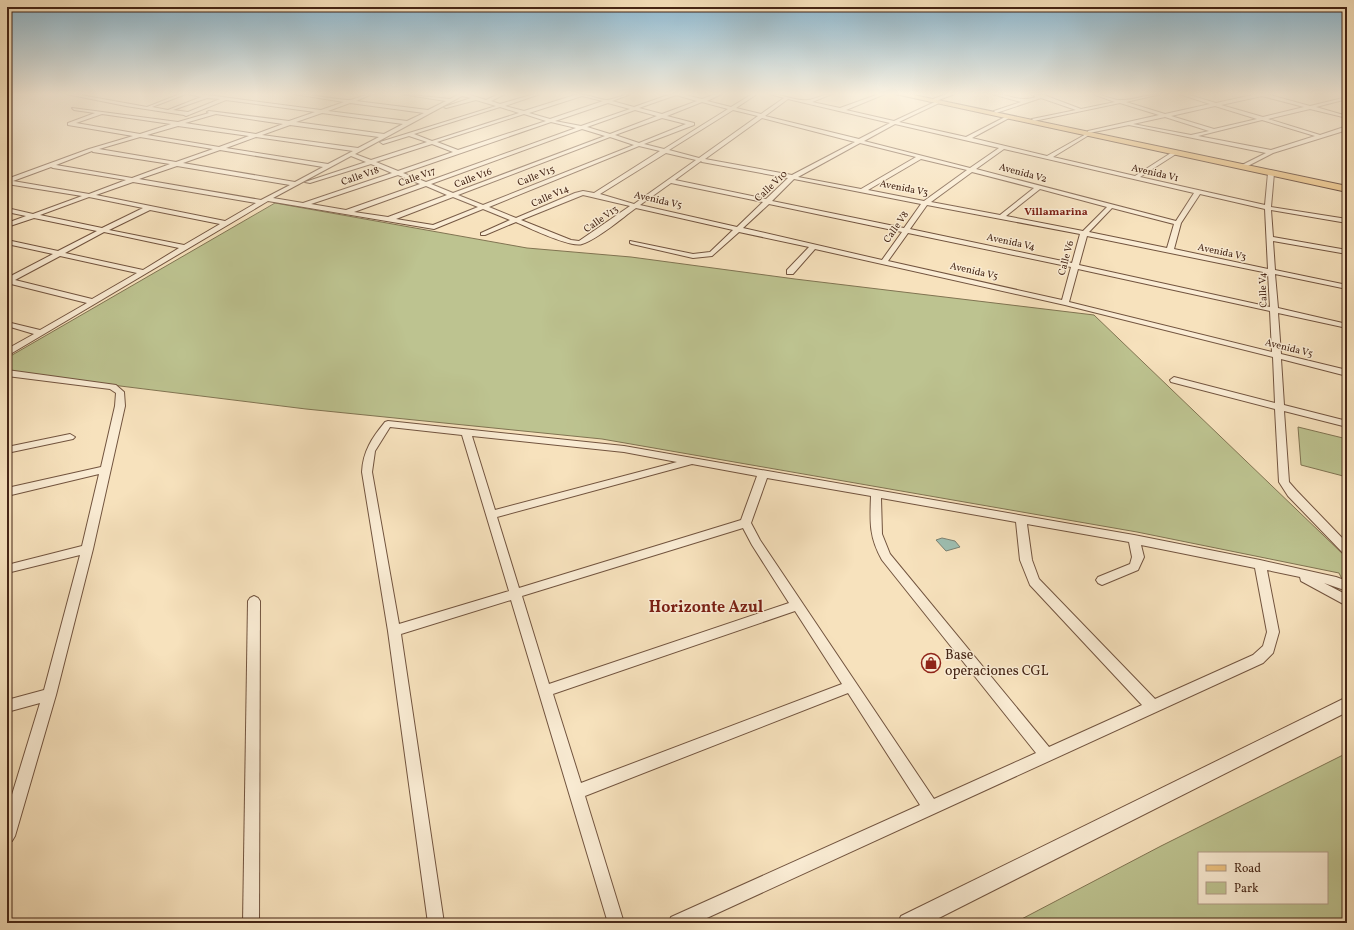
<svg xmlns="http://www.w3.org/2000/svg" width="1354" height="930" viewBox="0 0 1354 930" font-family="Vollkorn,serif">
	<rect width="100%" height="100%" fill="#f7e2bd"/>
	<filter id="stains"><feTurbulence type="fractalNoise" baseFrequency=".005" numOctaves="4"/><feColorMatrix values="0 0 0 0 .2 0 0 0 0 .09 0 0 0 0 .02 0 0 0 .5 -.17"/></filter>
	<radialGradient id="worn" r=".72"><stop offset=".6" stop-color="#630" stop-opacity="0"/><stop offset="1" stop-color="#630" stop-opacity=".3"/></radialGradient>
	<g fill="#bdc390" stroke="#817452" fill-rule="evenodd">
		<polygon points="275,203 527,248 631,257 795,279 1094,315 1347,558 1347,581 1342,579 1339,573 1137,532 602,439 306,409 7,372 7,358"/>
		<polygon points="1298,427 1343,438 1347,477 1301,465"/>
		<path d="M 1347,753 L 1347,923 L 1014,923 L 1161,846 ZM 1199,853 L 1327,853 L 1327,903 L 1199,903 Z"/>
	</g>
	<polygon fill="#9dbeb1" stroke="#7a8173" points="942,538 955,541 960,547 946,551 936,540"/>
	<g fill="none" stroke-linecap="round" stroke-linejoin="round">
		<defs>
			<g id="minor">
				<path d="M 66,94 L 75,94 L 147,107 L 180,94 L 186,94 L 152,107 L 168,110 L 201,97 L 188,94 L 200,94 L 321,110 L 344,102 L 294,94 C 312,94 330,99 348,100 C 356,100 364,94 372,94 L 356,101 L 428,110 L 446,101 L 401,94 L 450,99 L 459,94 L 467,94 L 486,100 L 499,94 L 505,94 L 491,101 L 500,104 L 534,94 L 540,94 L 505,106 L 524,111 L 578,94 C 588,94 596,99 606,100 C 614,100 623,94 631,94 L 612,101 L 634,107 L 671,94 L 681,94 L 702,99 L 716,94 L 722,94 L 707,101 L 731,107 L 752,94 L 757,94 L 736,108 L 761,114 L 784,98 L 770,94 C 782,94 797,102 808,100 C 816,99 823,94 832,94 L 812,102 L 840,108 L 879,94 L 885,94 L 846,110 L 894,121 L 937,101 L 939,103 L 899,122 L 966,137 L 1007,116 L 1009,118 L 972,138 L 1047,156 L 1088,133 L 1088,131 L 1159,115 L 1120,103 L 1034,121 L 1032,119 L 1076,110 L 1041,98 L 996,113 L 994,111 L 1021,102 L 992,94 C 1010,94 1019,103 1036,97 L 1031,94 L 1044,95 L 1081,109 L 1115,102 L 1093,94 C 1103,94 1111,100 1120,100 C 1132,101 1148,94 1161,94 L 1126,102 L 1165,114 L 1210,104 L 1179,94 L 1186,94 L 1216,103 L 1257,94 L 1266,94 L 1310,106 L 1347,97 L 1347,99 L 1316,107 L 1347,116 L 1347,118 L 1310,109 L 1268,119 L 1320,135 L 1347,126 L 1347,130 L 1273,153 L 1242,169 L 1239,167 L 1240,166 L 1266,153 L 1129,125 L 1089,133 L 1089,135 L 1053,157 L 1135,176 L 1174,151 L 1177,153 L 1176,154 L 1140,177 L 1265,205 L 1268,173 L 1271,171 L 1274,173 L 1271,207 L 1347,219 L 1347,223 L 1271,210 L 1273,237 L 1347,250 L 1347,254 L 1273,241 L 1275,270 L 1347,285 L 1347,289 L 1275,274 L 1278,308 L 1347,324 L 1347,328 L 1278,313 L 1281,354 L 1347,370 L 1347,376 L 1281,359 L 1284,405 L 1347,421 L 1347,427 L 1284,411 L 1289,482 L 1296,490 L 1347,543 L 1347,554 L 1343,553 L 1288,496 L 1279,482 L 1275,409 L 1171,382 L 1170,380 L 1174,377 L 1275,403 L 1273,357 L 1065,305 L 815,249 L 793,274 L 787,274 L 787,270 L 809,247 L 739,232 L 712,256 L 693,258 L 632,244 L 630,243 L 630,241 L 693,254 L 710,252 L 733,230 L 636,208 C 622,218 598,239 582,244 C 571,248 529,228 516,222 L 485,235 L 481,235 L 481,233 L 510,220 L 483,209 L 434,229 L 268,201 L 7,356 L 7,349 L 34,334 L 7,326 L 7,322 L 40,330 L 87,303 L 7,283 L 7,278 L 53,254 L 7,244 L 7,240 L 58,251 L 97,231 L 34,218 L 7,227 L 7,223 L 26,216 L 7,212 L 7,208 L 33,214 L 82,196 L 7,184 L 7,179 L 89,149 L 133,136 L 68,125 L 68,123 L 95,113 L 74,110 L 72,108 L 178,122 L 209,113 L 207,112 L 209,111 L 289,121 L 315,112 L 226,100 L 186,116 L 184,115 L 126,106 ZM 676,95 L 697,101 L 662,114 L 639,108 ZM 462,96 L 471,98 L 444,107 L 446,108 L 476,100 L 496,106 L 380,142 L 383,144 L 409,136 L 427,142 L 371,160 L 355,154 ZM 582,96 L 603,101 L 550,119 L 529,113 ZM 1262,96 L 1304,107 L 1263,117 L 1221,105 ZM 207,98 L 220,99 L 188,112 L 173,110 ZM 788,99 L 890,123 L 859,139 L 765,116 ZM 702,102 L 728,109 L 664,149 L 644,144 L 694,125 L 694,123 L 667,116 ZM 350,103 L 424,113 L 407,121 L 328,111 ZM 608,103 L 630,109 L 581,126 L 555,121 ZM 1215,106 L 1257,119 L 1214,129 L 1171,116 ZM 500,107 L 519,113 L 432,141 L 414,134 ZM 635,110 L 657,116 L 610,134 L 587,127 ZM 733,110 L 758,116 L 699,158 L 669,150 ZM 322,113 L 403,124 L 384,134 L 296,122 ZM 102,114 L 171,124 L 140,134 L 76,123 ZM 216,114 L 283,124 L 256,134 L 185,123 ZM 524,114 L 546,121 L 458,150 L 437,142 ZM 1165,117 L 1209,131 L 1191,135 L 1133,124 ZM 662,118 L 686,124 L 639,143 L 615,135 ZM 762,118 L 855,142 L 792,175 L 705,159 ZM 1262,120 L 1315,136 L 1271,150 L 1198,136 ZM 551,122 L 576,128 L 426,182 L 403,173 ZM 895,124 L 999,148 L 970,168 L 864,141 ZM 290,125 L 379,137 L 358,148 L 262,135 ZM 178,126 L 249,136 L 219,147 L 147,135 ZM 582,129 L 605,136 L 453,193 L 431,184 ZM 140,137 L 213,149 L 176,162 L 99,149 ZM 256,137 L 353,151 L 328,164 L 226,148 ZM 610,137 L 634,145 L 483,205 L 458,195 ZM 860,143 L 916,157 L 861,189 L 798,177 ZM 432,144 L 453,152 L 398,171 L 376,162 ZM 639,146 L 660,151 L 594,193 L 583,191 L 575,193 L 516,218 L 489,207 ZM 1004,149 L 1194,193 L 1176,221 L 976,169 ZM 220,150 L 323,167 L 295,182 L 183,163 ZM 92,151 L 93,152 L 170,164 L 132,178 L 56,165 ZM 666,153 L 696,160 L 634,204 L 600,194 ZM 351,156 L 366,162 L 305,182 L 310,183 L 371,164 L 392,173 L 303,203 L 273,198 ZM 921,159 L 967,170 L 924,201 L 868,190 ZM 701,161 L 702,162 L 788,178 L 766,199 L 675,180 ZM 177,166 L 290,185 L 261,200 L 139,179 ZM 51,167 L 53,168 L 126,180 L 89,194 L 13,181 ZM 972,172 L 1034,188 L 1000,215 L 931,202 ZM 398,175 L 420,184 L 346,210 L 311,204 ZM 794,179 L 921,204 L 904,228 L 772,201 ZM 133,182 L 256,203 L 225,221 L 96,195 ZM 671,183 L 763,202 L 737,227 L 640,205 ZM 426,186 L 447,195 L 388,217 L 354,212 ZM 1040,189 L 1107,207 L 1083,231 L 1006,216 ZM 1200,194 L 1265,209 L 1268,269 L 1174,249 L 1181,223 ZM 583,195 L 630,206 L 579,241 L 571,240 L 521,220 ZM 89,197 L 143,208 L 102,228 L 40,215 ZM 453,197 L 478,207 L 433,225 L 396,219 ZM 769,204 L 902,232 L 882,260 L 743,228 ZM 927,205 L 1080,234 L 1072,263 L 910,229 ZM 1112,208 L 1174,224 L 1167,248 L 1089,232 ZM 150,210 L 220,224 L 184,245 L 109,230 ZM 104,232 L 179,248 L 143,270 L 65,253 ZM 908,233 L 1071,267 L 1062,300 L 888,261 ZM 1087,236 L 1268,273 L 1270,307 L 1079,265 ZM 60,256 L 137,273 L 92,299 L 15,280 ZM 1078,269 L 1270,311 L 1272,352 L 1069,302 Z"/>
				<polygon points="7,370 116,385 124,392 125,406 93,549 56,695 15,836 12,841 7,844 7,811 40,703 7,712 7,700 44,690 80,555 7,573 7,565 82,546 99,474 7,496 7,488 101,467 115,406 116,393 110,389 7,376"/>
				<path d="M 388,421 L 624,446 L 1134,535 L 1260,560 L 1336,577 L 1347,581 L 1347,591 L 1324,583 L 1347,595 L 1347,606 L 1301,581 L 1300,577 L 1267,570 L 1279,632 L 1273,653 L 1263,663 L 696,923 L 669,923 L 671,917 L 920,805 L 848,693 L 585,796 L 624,923 L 608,923 L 511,600 L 401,634 L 444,923 L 428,923 L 388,631 L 362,472 C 363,451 372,438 385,422 ZM 390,427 L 462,435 L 509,591 L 399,624 L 372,472 L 375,451 ZM 472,436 L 624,452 L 677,462 L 495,510 ZM 692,464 L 757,476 L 741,520 L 519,588 L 497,517 ZM 767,478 L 871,496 C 870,522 869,537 882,560 L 1036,753 L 934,799 L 760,540 L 751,523 ZM 881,498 L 1016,522 L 1020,560 L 1030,585 L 1142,705 L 1049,747 L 890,554 L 882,534 ZM 1027,524 L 1129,542 L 1132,557 L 1130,564 L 1098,577 L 1096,580 L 1098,583 L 1102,585 L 1138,570 L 1144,557 L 1141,545 L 1255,568 L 1267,632 L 1263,646 L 1253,655 L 1155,699 L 1039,579 L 1032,560 ZM 743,528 L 752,545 L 789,603 L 549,684 L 522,596 ZM 795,611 L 842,684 L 581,783 L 553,694 Z"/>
				<polygon points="70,434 75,437 73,439 7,453 7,447"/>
				<polygon points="254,596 258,598 260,601 259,923 243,923 248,601 250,598"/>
			</g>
			<polygon id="tertiary" points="1347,697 1347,712 929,923 898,923 901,916"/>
			<polygon id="secondary" points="946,94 955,94 933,102 928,101"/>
			<polygon id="primary" points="895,94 909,94 1347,186 1347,192"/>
		</defs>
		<use href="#minor" stroke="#72543f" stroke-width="2"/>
		<use href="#tertiary" stroke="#72543f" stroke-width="2"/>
		<use href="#secondary" stroke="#452515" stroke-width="2"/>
		<use href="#primary" stroke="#452515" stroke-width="2"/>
		<use href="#minor" fill="#faecd4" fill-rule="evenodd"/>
		<use href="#tertiary" fill="#faecd4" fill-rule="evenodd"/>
		<use href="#secondary" fill="#faecd4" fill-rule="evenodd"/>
		<use href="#primary" fill="#ecc17e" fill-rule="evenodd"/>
	</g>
	<linearGradient id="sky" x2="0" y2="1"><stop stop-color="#8ab8d2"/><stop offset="0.42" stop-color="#fbf2e1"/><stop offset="1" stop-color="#fbf2e1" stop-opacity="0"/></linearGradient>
	<rect width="1354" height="224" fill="url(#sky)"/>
	<defs>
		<symbol id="shop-ring" viewBox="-11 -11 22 22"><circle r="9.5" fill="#faecd4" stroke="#8f2418" stroke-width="1.5"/><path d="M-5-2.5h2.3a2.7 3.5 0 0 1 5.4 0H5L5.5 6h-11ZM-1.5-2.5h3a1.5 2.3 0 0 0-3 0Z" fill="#8f2418"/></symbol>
	</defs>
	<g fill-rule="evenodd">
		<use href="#shop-ring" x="920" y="652" width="22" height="22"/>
	</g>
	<g text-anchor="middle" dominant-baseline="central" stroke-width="3" stroke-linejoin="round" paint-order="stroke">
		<g font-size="10" fill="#452515" stroke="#faecd4">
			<text transform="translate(1023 173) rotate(15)">Avenida V2</text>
			<text transform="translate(1155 173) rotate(13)">Avenida V1</text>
			<text transform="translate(360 176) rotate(-19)">Calle V18</text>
			<text transform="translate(536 176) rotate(-22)">Calle V15</text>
			<text transform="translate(417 177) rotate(-20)">Calle V17</text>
			<text transform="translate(473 178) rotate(-21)">Calle V16</text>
			<text transform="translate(771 186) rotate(-43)">Calle V10</text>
			<text transform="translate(904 188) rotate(11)">Avenida V3</text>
			<text transform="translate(550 196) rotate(-24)">Calle V14</text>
			<text transform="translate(658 200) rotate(13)">Avenida V5</text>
			<text transform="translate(601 219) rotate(-35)">Calle V13</text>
			<text transform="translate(896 227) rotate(-55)">Calle V8</text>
			<text transform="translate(1011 242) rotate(12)">Avenida V4</text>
			<text transform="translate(1222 252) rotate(12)">Avenida V3</text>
			<text transform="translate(1066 258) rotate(-75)">Calle V6</text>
			<text transform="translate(974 271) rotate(13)">Avenida V5</text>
			<text transform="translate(1263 290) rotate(-92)">Calle V4</text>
			<text transform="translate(1289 348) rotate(14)">Avenida V5</text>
		</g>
		<g font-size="11" font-weight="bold" fill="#7a1f14" stroke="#faecd4">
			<text x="1056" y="212">Villamarina</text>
		</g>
		<g font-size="14" fill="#452515" stroke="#faecd4" text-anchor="start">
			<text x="945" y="655">Base<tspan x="945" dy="16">operaciones CGL</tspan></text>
		</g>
		<g font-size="16" font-weight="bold" fill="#7a1f14" stroke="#faecd4">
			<text x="706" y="608">Horizonte Azul</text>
		</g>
	</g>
	<rect width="1354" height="930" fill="none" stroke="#f7e2bd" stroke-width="24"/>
	<rect x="8" y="8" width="1338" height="914" fill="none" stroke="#452515" stroke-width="2"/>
	<rect x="12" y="12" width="1330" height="906" fill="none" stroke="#452515"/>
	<rect x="1198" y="852" width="130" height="52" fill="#faecd4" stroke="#b29c88"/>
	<rect x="1206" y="865" width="20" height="6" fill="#ecc17e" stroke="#b29c88"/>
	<text x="1234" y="872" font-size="12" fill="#452515">Road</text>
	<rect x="1206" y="882" width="20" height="12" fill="#bdc390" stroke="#b29c88"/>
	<text x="1234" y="892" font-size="12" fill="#452515">Park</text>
	<rect width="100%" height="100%" filter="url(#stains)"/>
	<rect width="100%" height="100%" fill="url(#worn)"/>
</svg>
